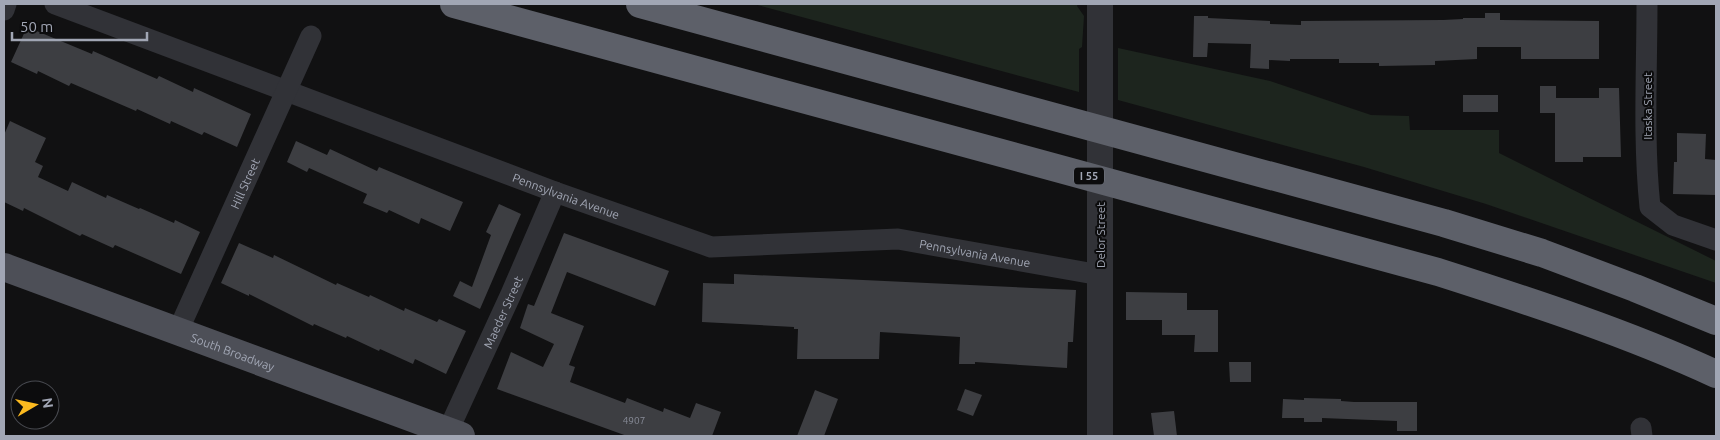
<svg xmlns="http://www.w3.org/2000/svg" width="1720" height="440" viewBox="0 0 1720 440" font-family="Ubuntu,sans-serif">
	<rect width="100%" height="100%" fill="#111112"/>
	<g fill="#1d251e">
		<polygon points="754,4 1078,4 1077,6 1084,16 1082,47 1079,49 1079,92"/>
		<polygon points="1118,48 1270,81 1371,115 1409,116 1410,130 1499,130 1499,153 1716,261 1716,283 1486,204 1364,167 1118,100"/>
	</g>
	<g fill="#3d3e42">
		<polygon points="1485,13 1500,13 1500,20 1599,21 1599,59 1521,59 1521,47 1477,47 1477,59 1435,61 1435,65 1379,66 1379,63 1339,63 1339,59 1290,59 1290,61 1269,60 1269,69 1250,68 1251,44 1208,43 1207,57 1193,57 1194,16 1208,16 1208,18 1270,21 1270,24 1301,25 1301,21 1443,20 1463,19 1463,18 1485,18"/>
		<polygon points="27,27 92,54 93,51 157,79 159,76 193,92 194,88 251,114 237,147 204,132 202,135 171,121 170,124 137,109 136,111 71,83 69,86 38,71 37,74 11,62"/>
		<polygon points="1540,86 1556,86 1556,98 1599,98 1599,88 1619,88 1621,157 1583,157 1583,162 1555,162 1555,113 1540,113"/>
		<rect x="1463" y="95" width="35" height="17"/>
		<polygon points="10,121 46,138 35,162 43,166 38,177 68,191 72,182 106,198 107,195 139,209 140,208 174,223 175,220 200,232 181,274 115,245 113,248 82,234 80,236 24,208 23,211 4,202 4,135"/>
		<polygon points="1677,133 1706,134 1705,159 1716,160 1716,195 1673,194 1674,162 1677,162"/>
		<polygon points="296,141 327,155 330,149 377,171 379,167 463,202 450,231 421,218 419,224 389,210 387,213 363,203 367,194 309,168 307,172 287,162"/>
		<polygon points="499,204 521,214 480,309 453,296 460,281 472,287 491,235 486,232"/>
		<polygon points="564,233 669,271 655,306 567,272 551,313 584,326 569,365 575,367 570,382 625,403 627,398 663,412 664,408 690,418 696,403 721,412 712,436 627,436 497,389 511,352 543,367 554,344 520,328 528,304 534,306"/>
		<polygon points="239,243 273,258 274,255 336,285 337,283 369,297 370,295 404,311 405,308 437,322 439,319 466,331 446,374 415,359 413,364 380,349 379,351 347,336 346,338 314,324 313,326 249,294 249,296 221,283"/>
		<polygon points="734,274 1076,290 1073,342 1068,342 1067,368 975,362 975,364 959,364 960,337 880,332 879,359 797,359 798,329 794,329 794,327 702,322 703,283 734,284"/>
		<polygon points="1126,292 1187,293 1187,310 1218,310 1218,352 1194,352 1195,335 1162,335 1162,320 1126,320"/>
		<polygon points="1229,362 1251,362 1251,382 1230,382"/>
		<polygon points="965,389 982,395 973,416 957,410"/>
		<polygon points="815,390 838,399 824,436 797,436"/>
		<polygon points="1304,398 1341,399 1341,401 1354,402 1417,402 1417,431 1397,431 1397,421 1322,418 1322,422 1304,422 1304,418 1282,418 1283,399 1304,400"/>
		<polygon points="1174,411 1177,436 1154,436 1151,413"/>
	</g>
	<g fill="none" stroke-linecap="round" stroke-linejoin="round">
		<g stroke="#313237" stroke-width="21">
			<path id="s1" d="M 55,4 L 555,192 L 711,247 L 898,239 L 1100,275"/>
			<path d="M 1647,4 C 1647,71 1643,140 1650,207 L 1673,225 L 1716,240"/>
			<polyline points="4,10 6,4"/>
			<path id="s2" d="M 178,331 L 311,36"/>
			<polyline points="1641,428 1642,436"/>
			<path id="s3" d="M 448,431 L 511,294 L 555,192"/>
		</g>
		<polyline stroke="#313237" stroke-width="26" points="1100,436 1100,4"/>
		<path stroke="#4d4f57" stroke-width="28" id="s4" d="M 4,267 L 461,436"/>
		<g stroke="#5d6069" stroke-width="28">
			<path d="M 454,4 L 1438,272 C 1532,302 1627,333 1716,374"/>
			<polyline points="640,4 1444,223 1542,253 1635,288 1716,321"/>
		</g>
	</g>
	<g text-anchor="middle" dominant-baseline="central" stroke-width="4" stroke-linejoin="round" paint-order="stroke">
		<g font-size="10" fill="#888c98">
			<text x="634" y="420">4907</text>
		</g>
		<rect fill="#0c0c0d" stroke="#747882" stroke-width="1" x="1074" y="167.5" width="30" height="17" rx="4"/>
		<g font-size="11" font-weight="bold" fill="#a1a6b4">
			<text x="1089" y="176">I 55</text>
		</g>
		<g font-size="12" fill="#a1a6b4" stroke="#0c0c0d">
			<text transform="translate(1647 106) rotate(-90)">Itaska Street</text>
			<text stroke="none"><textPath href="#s2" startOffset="162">Hill Street</textPath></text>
			<text stroke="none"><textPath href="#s1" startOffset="546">Pennsylvania Avenue</textPath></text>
			<text transform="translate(1100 235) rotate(-90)">Delor Street</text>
			<text stroke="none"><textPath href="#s1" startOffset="965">Pennsylvania Avenue</textPath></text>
			<text stroke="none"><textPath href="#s3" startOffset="131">Maeder Street</textPath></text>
			<text stroke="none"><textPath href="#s4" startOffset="244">South Broadway</textPath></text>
		</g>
	</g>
	<rect width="1720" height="440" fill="none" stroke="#a1a6b4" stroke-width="10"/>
	<g transform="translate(35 405) rotate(81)"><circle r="24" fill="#0c0c0d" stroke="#484a50"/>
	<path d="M0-4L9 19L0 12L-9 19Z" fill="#fcba1f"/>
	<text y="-8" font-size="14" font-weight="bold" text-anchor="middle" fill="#a1a6b4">N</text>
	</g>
	<path d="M12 32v8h135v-8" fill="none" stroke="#a1a6b4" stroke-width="2.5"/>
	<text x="20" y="32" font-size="15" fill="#a1a6b4" stroke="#0c0c0d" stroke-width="4" paint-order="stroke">50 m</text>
</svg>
